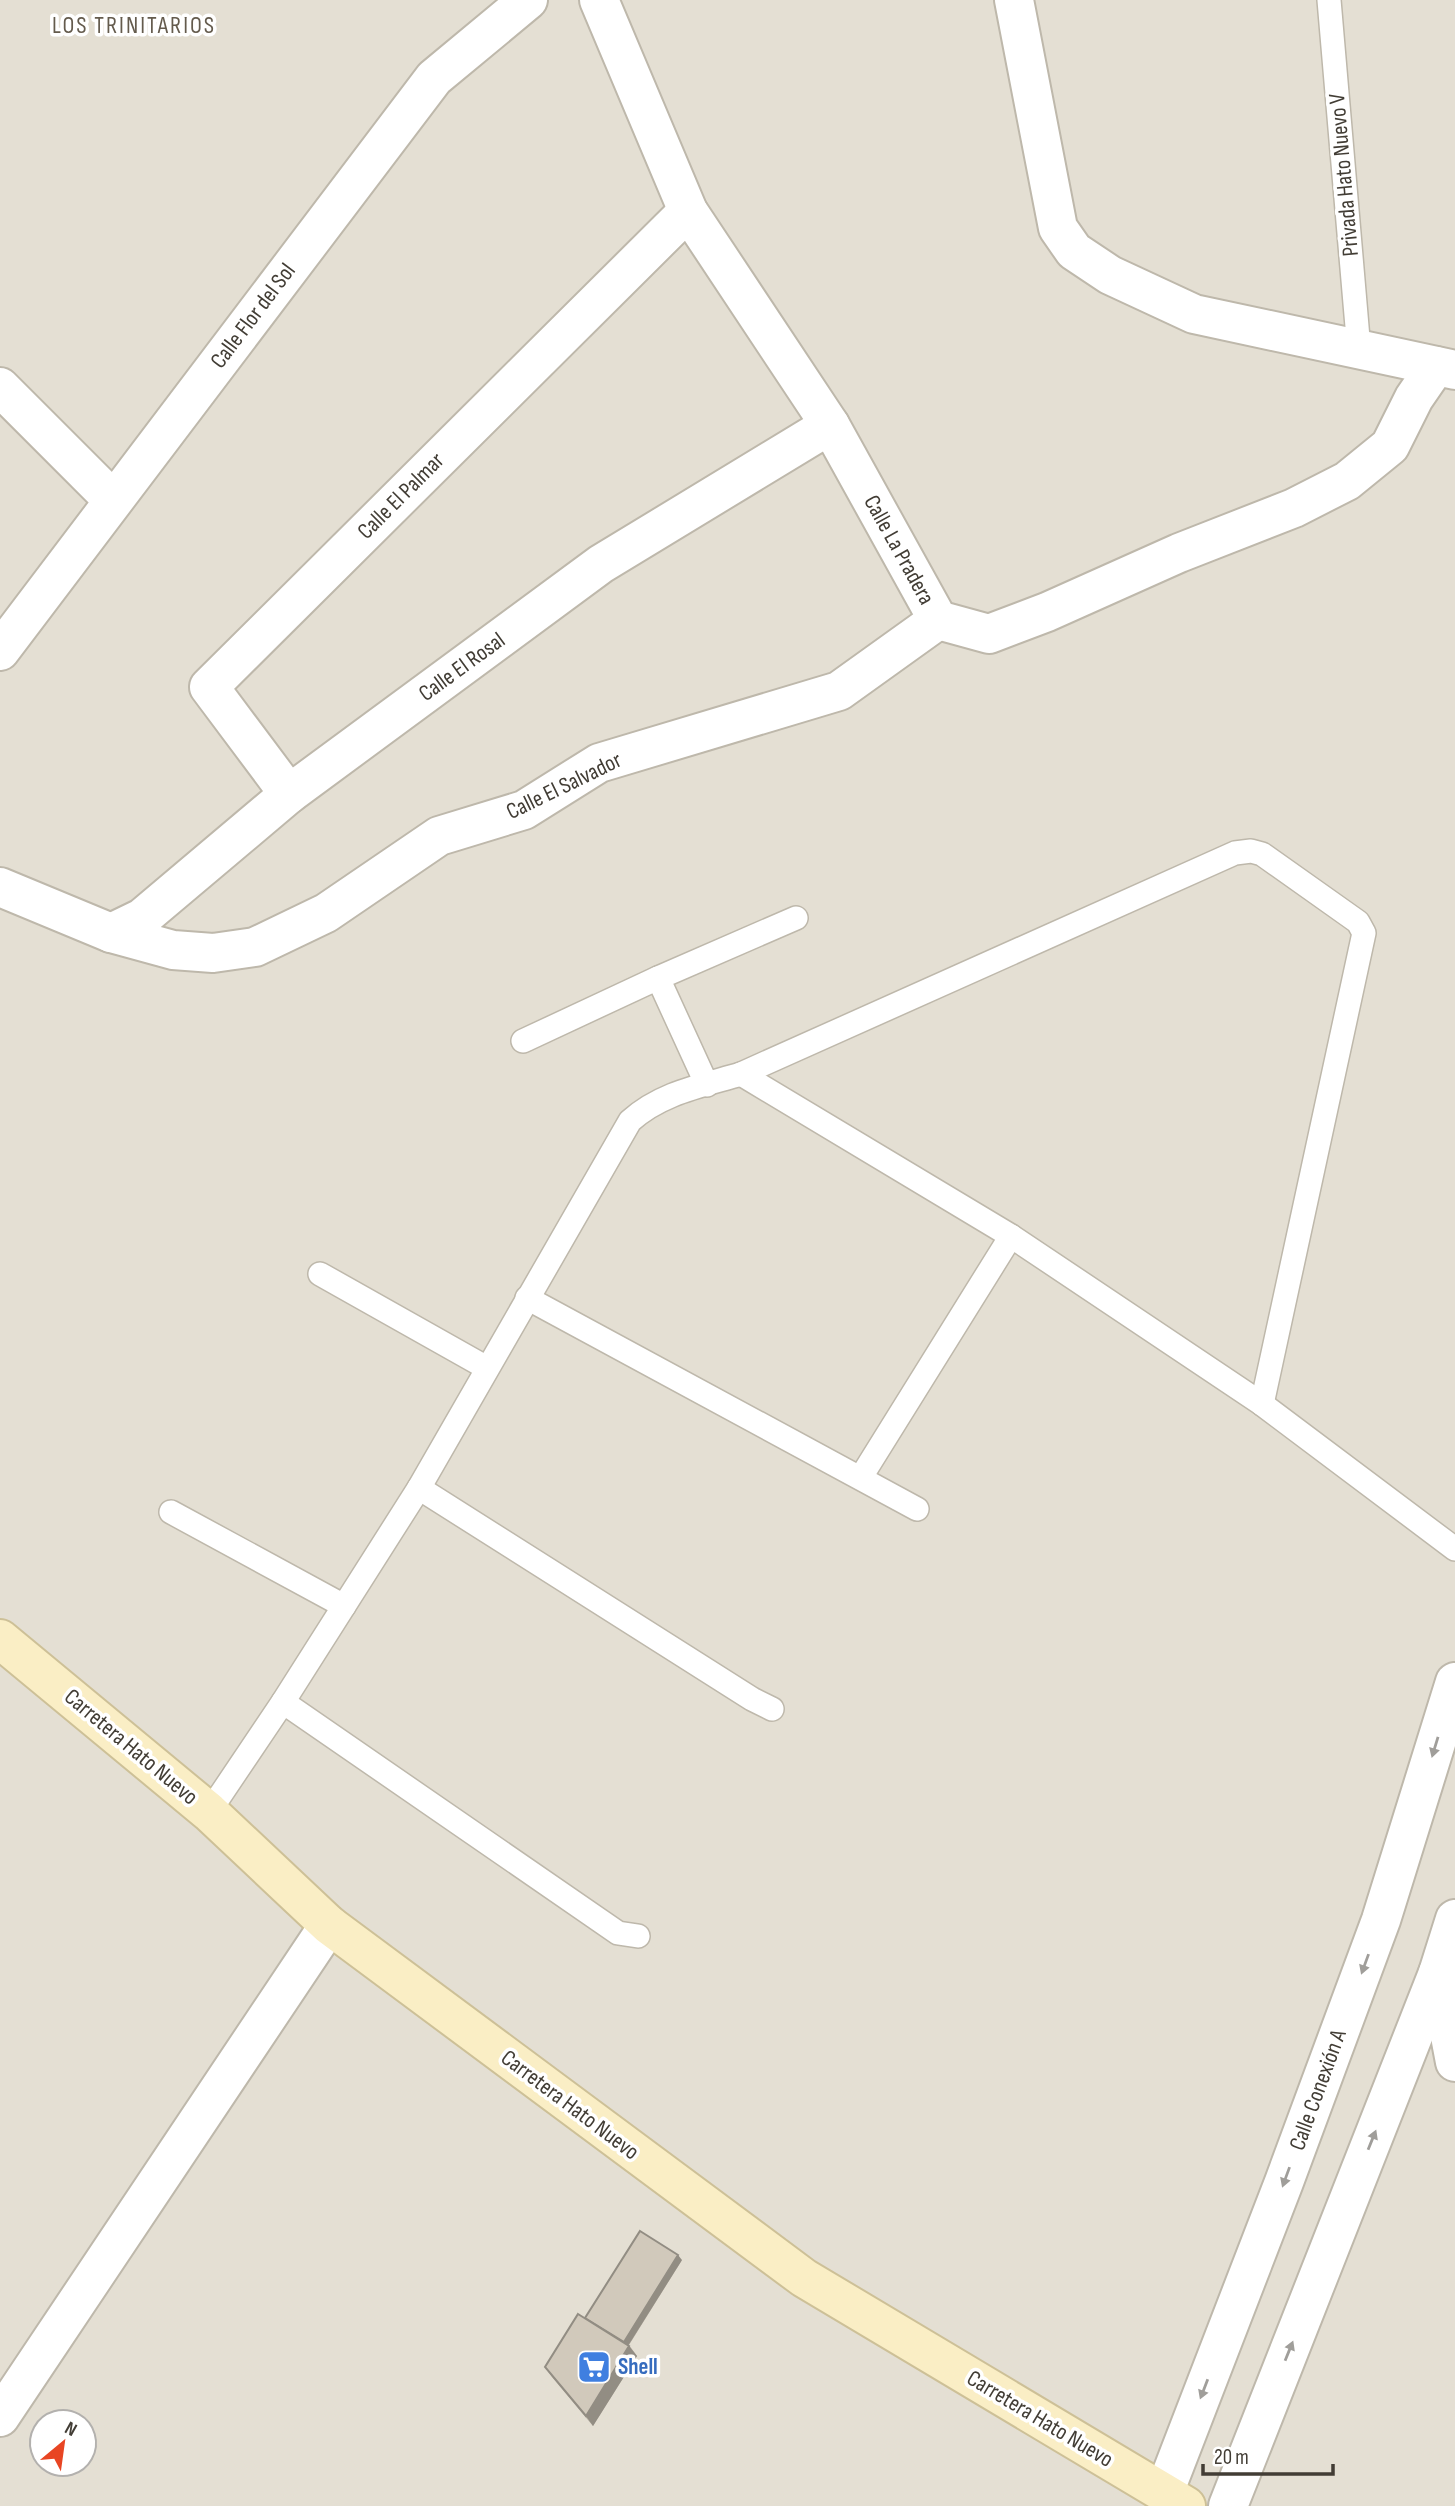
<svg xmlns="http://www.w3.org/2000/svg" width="1455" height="2506" viewBox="0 0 1455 2506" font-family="'Sofia Sans Condensed',sans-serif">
	<rect width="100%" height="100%" fill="#f1ede4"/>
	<path fill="#e4dfd3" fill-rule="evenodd" d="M 0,0 L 1455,0 L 1455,2506 L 0,2506 ZM 42,2422 L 84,2422 L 84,2464 L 42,2464 Z"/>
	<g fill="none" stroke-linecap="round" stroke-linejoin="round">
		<defs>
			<g id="service">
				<polyline points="1329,0 1359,350"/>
				<polyline points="523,1041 658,978"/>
				<polyline points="741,1074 1011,1236 1262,1404 1455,1549"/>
				<polyline points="707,1085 658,978 796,918"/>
				<polyline points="320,1274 487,1368"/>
				<polyline points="527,1298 917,1509"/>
				<polyline points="861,1477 1011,1236"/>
				<polyline points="419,1488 752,1699 772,1709"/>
				<polyline points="171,1512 344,1606"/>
				<polyline points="283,1702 618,1933 638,1936"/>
				<path d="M 209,1812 L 283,1702 L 419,1488 L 630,1121 C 661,1093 701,1086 741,1074 L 1235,853 L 1251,851 L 1262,854 L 1358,922 L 1364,933 L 1262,1404"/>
			</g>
			<g id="minor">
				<polyline points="599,0 688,211 830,425 938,620 989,634 1047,612 1179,553 1294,508 1347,481 1390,446 1414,398 1436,366"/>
				<polyline points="1014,0 1058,228 1074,251 1110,275 1194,314 1455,370"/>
				<polyline points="0,387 113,500"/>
				<polyline points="0,651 434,78 528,0"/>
				<polyline points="289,794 209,687 688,211"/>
				<polyline points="0,887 111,933 173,950 213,953 255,947 326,913 439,836 524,810 599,763 839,691 938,620"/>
				<polyline points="111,933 142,918 289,794 601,564 830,425"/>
				<polyline points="1438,1973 1455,2062"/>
				<polyline points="0,2417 329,1925"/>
				<polyline points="1164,2493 1284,2182 1381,1920 1455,1682"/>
				<polyline points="1228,2506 1438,1973 1455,1919"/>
			</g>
			<polyline id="secondary" points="0,1639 209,1812 329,1925 804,2278 1186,2506"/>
		</defs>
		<use href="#service" stroke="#beb8ab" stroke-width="26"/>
		<use href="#minor" stroke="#beb8ab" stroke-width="42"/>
		<use href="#secondary" stroke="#cdc097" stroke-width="42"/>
		<use href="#service" stroke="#fff" stroke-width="23"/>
		<use href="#minor" stroke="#fff" stroke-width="38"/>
		<use href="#secondary" stroke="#faeec5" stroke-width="38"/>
	</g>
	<polygon fill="#b4ada1" points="682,2260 629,2345 637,2356 593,2426 552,2377 545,2367 585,2318"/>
	<g fill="#928d83">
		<polygon points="678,2255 682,2260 626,2349 622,2344"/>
		<polygon points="629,2346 637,2356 593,2426 586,2416"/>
	</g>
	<g fill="#d1c9bb" stroke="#928d83" stroke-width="2">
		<polygon points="640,2231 678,2255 624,2342 585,2318"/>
		<polygon points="578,2314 629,2346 586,2416 545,2367"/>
	</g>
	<defs><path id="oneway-solid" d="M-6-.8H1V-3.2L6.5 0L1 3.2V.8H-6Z" transform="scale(1.75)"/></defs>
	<g fill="#a09e9a">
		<use href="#oneway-solid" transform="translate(1435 1747) rotate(107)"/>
		<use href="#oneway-solid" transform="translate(1365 1964) rotate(110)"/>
		<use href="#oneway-solid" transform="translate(1372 2140) rotate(-68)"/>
		<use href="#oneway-solid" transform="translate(1286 2177) rotate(110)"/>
		<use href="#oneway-solid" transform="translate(1289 2351) rotate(-68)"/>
		<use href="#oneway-solid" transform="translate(1204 2389) rotate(111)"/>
	</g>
	<defs>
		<symbol id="supermarket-square" viewBox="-11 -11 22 22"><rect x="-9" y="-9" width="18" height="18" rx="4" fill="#3f7fe0" stroke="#fff"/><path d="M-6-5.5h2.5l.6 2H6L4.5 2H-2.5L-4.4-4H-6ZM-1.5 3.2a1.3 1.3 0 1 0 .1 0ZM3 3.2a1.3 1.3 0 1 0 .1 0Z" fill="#fff"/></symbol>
	</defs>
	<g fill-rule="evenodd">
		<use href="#supermarket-square" x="575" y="2348" width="38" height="38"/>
	</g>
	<g text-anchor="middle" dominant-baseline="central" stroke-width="7" stroke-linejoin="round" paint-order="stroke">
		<g font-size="23" fill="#423d35" stroke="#fff">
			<text transform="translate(1344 175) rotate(-95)">Privada Hato Nuevo V</text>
			<text transform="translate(253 316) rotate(-53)">Calle Flor del Sol</text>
			<text transform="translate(401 496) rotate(-45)">Calle El Palmar</text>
			<text transform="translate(899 550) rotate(61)">Calle La Pradera</text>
			<text transform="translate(462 667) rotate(-36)">Calle El Rosal</text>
			<text transform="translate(564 786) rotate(-26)">Calle El Salvador</text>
			<text transform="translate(131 1747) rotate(40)">Carretera Hato Nuevo</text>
			<text transform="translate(1318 2090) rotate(-70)">Calle Conexión A</text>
			<text transform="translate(570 2105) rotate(37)">Carretera Hato Nuevo</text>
			<text transform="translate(1040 2419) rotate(31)">Carretera Hato Nuevo</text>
		</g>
		<g font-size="23" font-weight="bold" fill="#366cbe" stroke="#fff" text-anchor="start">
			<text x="618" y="2367">Shell</text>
		</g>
		<g font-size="24" letter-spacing="2" fill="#645b4d" stroke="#fff">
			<text x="134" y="25">LOS TRINITARIOS</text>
		</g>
	</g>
	<g transform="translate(63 2443) rotate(29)"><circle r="33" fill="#ffffff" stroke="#b3b1ae" stroke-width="2"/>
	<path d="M0-5L12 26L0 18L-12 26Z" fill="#e84523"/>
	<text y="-10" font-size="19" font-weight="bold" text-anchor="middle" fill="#423d35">N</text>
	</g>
	<path d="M1203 2464v10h130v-10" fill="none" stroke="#423d35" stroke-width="3.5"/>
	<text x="1214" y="2464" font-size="21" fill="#423d35" stroke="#ffffff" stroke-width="5" paint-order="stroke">20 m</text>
</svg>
